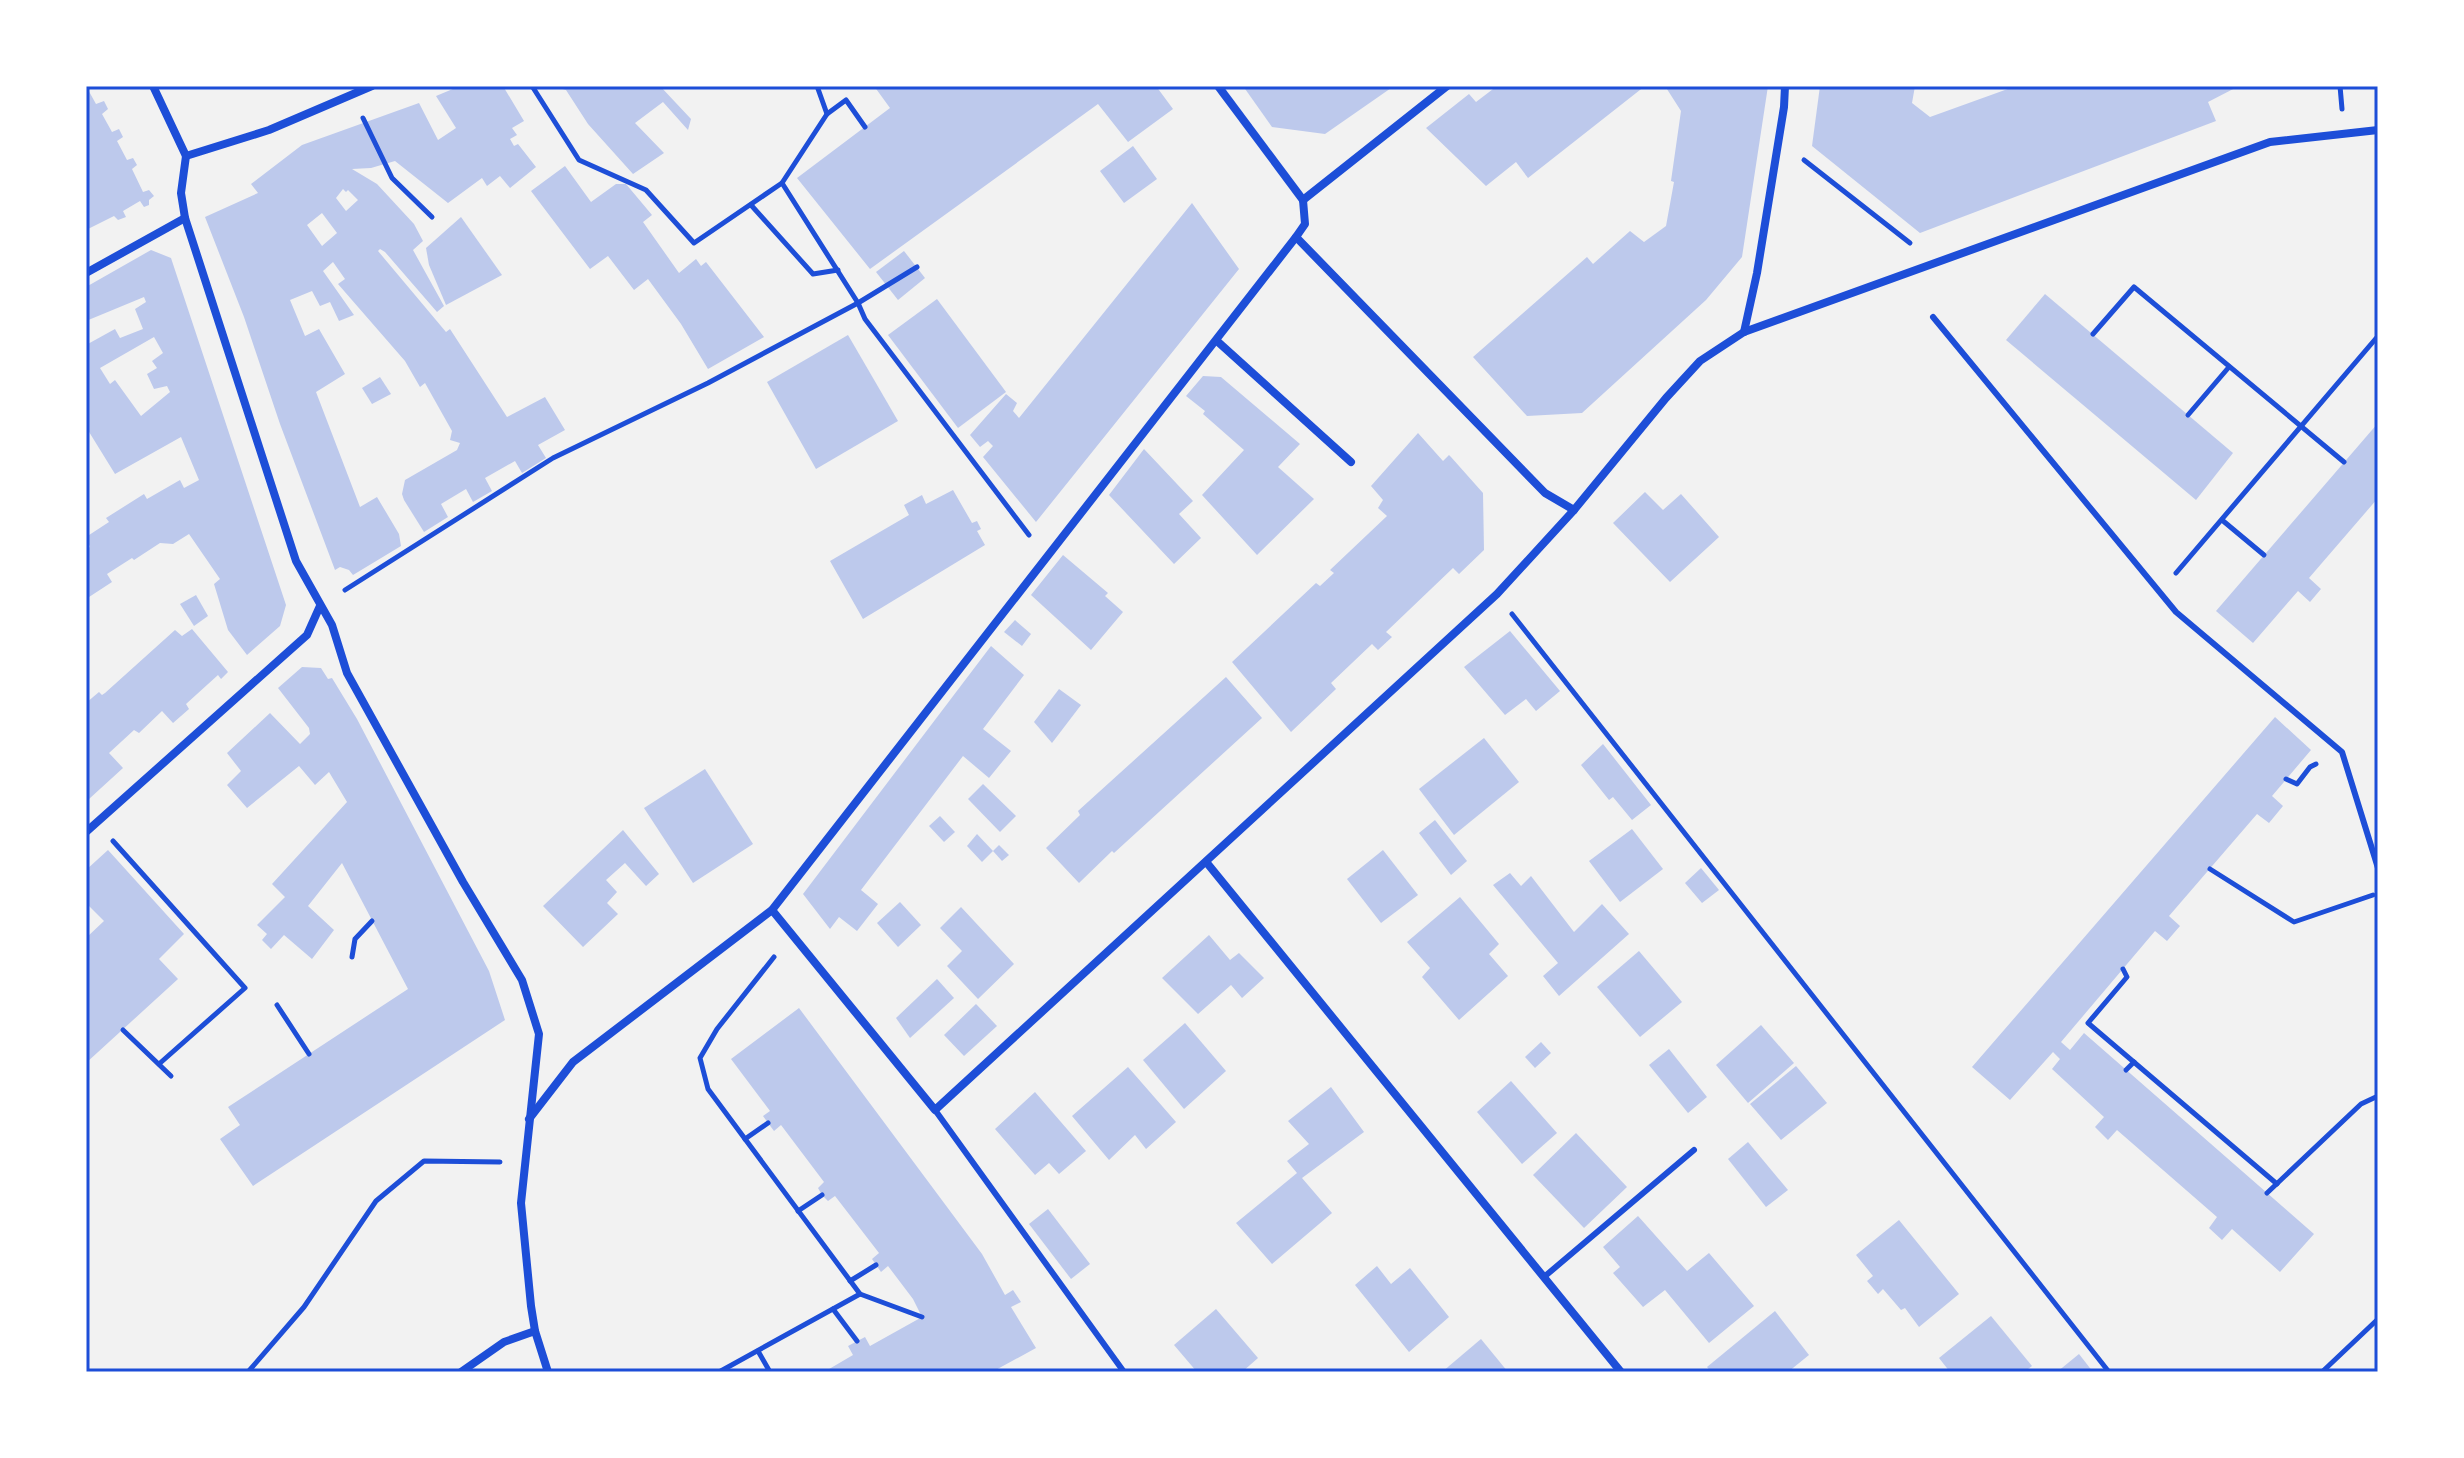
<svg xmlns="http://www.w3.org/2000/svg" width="2464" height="1458" viewBox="0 0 2464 1458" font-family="'Noto Sans',sans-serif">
	<rect width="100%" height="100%" fill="#f2f2f2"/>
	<g fill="#bdc9ec" fill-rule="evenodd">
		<polygon points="86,86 96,104 104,101 108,109 102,114 112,132 119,129 123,137 117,141 127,160 133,158 137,165 132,169 143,192 149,190 154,196 149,200 149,205 144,207 140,201 123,211 126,217 118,220 114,216 86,230"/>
		<path d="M 460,86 L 503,86 L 524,121 L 512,128 L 517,135 L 510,139 L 514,146 L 518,144 L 536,167 L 510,188 L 500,176 L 487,186 L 482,178 L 448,203 L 395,161 L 371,168 L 352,169 L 377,184 L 414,224 L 423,241 L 413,250 L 444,306 L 437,312 L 385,252 L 380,249 L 378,251 L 446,332 L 450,329 L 507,417 L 545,397 L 565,430 L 538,445 L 546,458 L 522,473 L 515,461 L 485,478 L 492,491 L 473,502 L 466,489 L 441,504 L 448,517 L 424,532 L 404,500 L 402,494 L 405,480 L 457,450 L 460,443 L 450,440 L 452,431 L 425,383 L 420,387 L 405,361 L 338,284 L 345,279 L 333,262 L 323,271 L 354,315 L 339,321 L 330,302 L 320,306 L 312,291 L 290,300 L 305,336 L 319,329 L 345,374 L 316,392 L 360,507 L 377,497 L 399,534 L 401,546 L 353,575 L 349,570 L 340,567 L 335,570 L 280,424 L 244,317 L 205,217 L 258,193 L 251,184 L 302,145 L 419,103 L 438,140 L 456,128 L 436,96 ZM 343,189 L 346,192 L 348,190 L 358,200 L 346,211 L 336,198 ZM 322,213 L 337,233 L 322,246 L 307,225 Z"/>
		<polygon points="553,86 660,86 691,119 688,130 663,102 635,123 664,153 633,174 588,124 566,90"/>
		<polygon points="874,86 1156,86 1173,109 1128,142 1098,104 870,269 797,178 890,108"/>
		<polygon points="1243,86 1394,86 1325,134 1272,127"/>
		<polygon points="1497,86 1645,86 1528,178 1516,162 1486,186 1426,128 1469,94 1476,102"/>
		<polygon points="1665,86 1768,86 1742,257 1706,300 1582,413 1527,416 1473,357 1587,257 1593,264 1630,231 1644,242 1666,226 1674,182 1671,181 1681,111"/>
		<polygon points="1820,86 1915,86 1912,103 1930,117 2016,86 2239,86 2208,102 2216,121 1920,233 1812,146"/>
		<polygon points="1133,146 1157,179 1124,203 1100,171"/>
		<polygon points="565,166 591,202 616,184 626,184 652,215 643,222 679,273 696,259 701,266 706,262 764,337 708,369 681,324 648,279 634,290 608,256 590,269 531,191"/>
		<polygon points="1192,203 1239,269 1036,522 983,457 993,446 988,441 980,447 970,435 1006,394 1017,403 1013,411 1019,418"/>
		<polygon points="461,217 502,275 446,305 429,265 426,248"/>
		<path d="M 151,250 L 171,258 L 286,605 L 280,626 L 247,655 L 228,630 L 214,584 L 220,579 L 189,534 L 173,544 L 160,543 L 134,560 L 132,558 L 107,574 L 112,582 L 86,599 L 86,549 L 90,547 L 86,537 L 109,522 L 106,518 L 144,494 L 147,499 L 180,480 L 184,488 L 199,480 L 181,437 L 115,474 L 86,427 L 86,345 L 115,329 L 120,338 L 143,329 L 135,309 L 146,302 L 144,297 L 86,321 L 86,287 ZM 154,337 L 163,353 L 152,361 L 157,368 L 147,374 L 154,389 L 167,386 L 170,392 L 141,416 L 115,380 L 110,384 L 100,368 Z"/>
		<polygon points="904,251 925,278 898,300 876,272"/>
		<polygon points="2045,294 2233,453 2196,500 2006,340"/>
		<polygon points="937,299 1006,392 958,428 888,335"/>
		<polygon points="848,335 898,421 816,469 767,382"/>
		<polygon points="1203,376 1221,377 1300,444 1278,467 1314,499 1257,555 1202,495 1244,450 1203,414 1205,411 1186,396"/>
		<polygon points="380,377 391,394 372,404 362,388"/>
		<polygon points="2378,423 2378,498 2309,578 2321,589 2310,602 2298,591 2253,643 2216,611"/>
		<polygon points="1418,433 1443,461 1449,455 1451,457 1483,493 1484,550 1459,574 1453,568 1386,632 1392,637 1378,650 1372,644 1331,683 1336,689 1291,732 1232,662 1316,583 1320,586 1334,573 1330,570 1387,516 1378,508 1383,500 1371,486"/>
		<polygon points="1144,449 1193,501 1179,514 1201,538 1174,564 1109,495"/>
		<polygon points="953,490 972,523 977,521 981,529 977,531 985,545 863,619 830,561 909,515 904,505 922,495 926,504"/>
		<polygon points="1645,492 1663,510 1681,494 1719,537 1670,582 1613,523"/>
		<polygon points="1063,555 1108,593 1105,596 1123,612 1091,650 1031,595"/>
		<polygon points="196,595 208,616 194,626 180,604"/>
		<polygon points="1015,620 1031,634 1022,646 1004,632"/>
		<polygon points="192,629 228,672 221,679 218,675 186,704 189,709 173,723 162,711 139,733 134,730 109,753 123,768 89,799 86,796 86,703 99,692 102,695 105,693 175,630 182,636"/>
		<polygon points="1510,631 1560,691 1536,711 1526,699 1505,715 1464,667"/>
		<polygon points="991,646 1024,675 983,729 1011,751 989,778 963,756 861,890 878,904 857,931 839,917 830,929 803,894"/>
		<polygon points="302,667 321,668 328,679 332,678 357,719 489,971 505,1020 253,1186 220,1139 240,1125 228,1107 408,989 342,863 308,906 334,930 312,959 284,935 271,949 262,940 267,934 257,925 285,897 272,884 347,802 329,772 315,785 299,766 247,808 227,785 241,771 227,753 270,713 300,744 310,734 309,728 278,688"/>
		<polygon points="1226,677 1262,718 1114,853 1112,851 1079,883 1046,848 1080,815 1078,811"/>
		<polygon points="1059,689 1081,705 1052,743 1034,722"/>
		<polygon points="2275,717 2311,750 2272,796 2283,806 2269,823 2257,814 2169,916 2180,926 2167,941 2155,931 2061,1042 2070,1050 2084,1033 2314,1234 2280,1272 2232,1229 2222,1240 2209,1228 2217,1217 2117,1130 2108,1140 2095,1127 2104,1117 2052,1069 2060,1059 2053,1052 2010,1100 1972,1067"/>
		<polygon points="1484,738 1519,782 1454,835 1419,789"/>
		<polygon points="1603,744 1651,805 1632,820 1613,797 1609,800 1581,765"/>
		<polygon points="705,769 753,844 693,883 644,808"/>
		<polygon points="983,784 1016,816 1000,832 968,799"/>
		<polygon points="940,816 955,832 944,842 929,826"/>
		<polygon points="1435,820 1467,861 1451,875 1419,833"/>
		<polygon points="1632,829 1663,869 1620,902 1589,861"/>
		<polygon points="623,830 659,874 646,886 625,863 606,880 617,892 607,903 618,914 583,947 543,906"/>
		<polygon points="977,834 993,851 982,862 967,846"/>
		<polygon points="999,845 1009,855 1002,861 993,851"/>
		<polygon points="108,850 184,934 159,959 178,979 86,1063 86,938 104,921 86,903 86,870"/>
		<polygon points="1383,850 1418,895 1381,923 1347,879"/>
		<polygon points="1701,868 1719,890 1702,903 1685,883"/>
		<polygon points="1510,873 1521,886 1531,876 1574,932 1602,904 1629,934 1559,996 1543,976 1558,963 1493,885"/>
		<polygon points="1460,897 1499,944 1489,954 1508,976 1459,1020 1422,977 1430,968 1407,942"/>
		<polygon points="900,902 921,925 898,947 877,923"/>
		<polygon points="961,907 1014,964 978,999 947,966 962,951 940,928"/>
		<polygon points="1209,935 1230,960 1239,953 1264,978 1242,998 1231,985 1198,1014 1162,978"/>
		<polygon points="1639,951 1682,1002 1640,1037 1597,987"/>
		<polygon points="937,979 954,998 910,1038 896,1018"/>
		<polygon points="976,1004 997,1026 964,1056 944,1035"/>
		<polygon points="799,1008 982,1254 1005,1295 1013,1290 1021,1302 1011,1307 1036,1348 992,1372 824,1372 853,1355 848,1346 865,1337 870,1346 922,1317 913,1299 888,1266 881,1272 872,1259 879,1253 835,1196 828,1201 822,1195 818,1188 824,1182 781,1125 774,1131 768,1123 763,1116 770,1111 731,1059"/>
		<polygon points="1185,1023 1226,1071 1184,1109 1143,1060"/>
		<polygon points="1761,1025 1794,1063 1748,1103 1716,1065"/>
		<polygon points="1541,1042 1551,1053 1535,1068 1525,1057"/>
		<polygon points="1669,1049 1707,1097 1688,1113 1649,1065"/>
		<polygon points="1796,1066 1827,1103 1781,1140 1750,1104"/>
		<polygon points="1128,1067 1176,1122 1146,1149 1135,1135 1109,1160 1072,1116"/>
		<polygon points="1511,1081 1557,1133 1522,1164 1477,1112"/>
		<polygon points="1331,1087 1364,1132 1302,1178 1332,1213 1272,1264 1236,1223 1297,1173 1287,1161 1309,1144 1288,1121"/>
		<polygon points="1035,1092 1086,1151 1059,1174 1049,1163 1035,1175 995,1129"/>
		<polygon points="1576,1133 1627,1187 1584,1228 1533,1175"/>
		<polygon points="1748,1142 1788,1190 1766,1207 1728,1159"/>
		<polygon points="1048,1209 1090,1264 1071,1279 1029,1224"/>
		<polygon points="1638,1216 1687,1271 1709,1253 1754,1306 1709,1343 1665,1290 1643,1307 1613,1273 1620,1267 1603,1247"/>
		<polygon points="1899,1220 1959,1294 1919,1327 1905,1308 1901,1310 1883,1289 1878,1294 1867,1281 1873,1276 1856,1255"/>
		<polygon points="1377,1266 1391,1284 1410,1268 1449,1317 1409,1352 1355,1285"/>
		<polygon points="1216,1309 1258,1358 1242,1372 1197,1372 1174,1345"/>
		<polygon points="1775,1311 1809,1355 1788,1372 1711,1372 1707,1367"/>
		<polygon points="1991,1316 2032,1366 2024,1372 1950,1372 1939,1358"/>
		<polygon points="1481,1339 1508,1372 1442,1372"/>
		<polygon points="2079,1354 2093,1372 2057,1372"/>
	</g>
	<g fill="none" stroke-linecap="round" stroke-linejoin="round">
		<g stroke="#1d4ed8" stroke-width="5">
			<polyline points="532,86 579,160 646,190 694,243 782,183"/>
			<polyline points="817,86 827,114 782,183 858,303 865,319 1029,535"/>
			<polyline points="2340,86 2342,109"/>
			<polyline points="827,114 846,100 865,127"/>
			<polyline points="363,118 392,178 432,217"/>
			<polyline points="1804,160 1910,243"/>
			<polyline points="751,205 813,274 838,270"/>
			<polyline points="2093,334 2134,287 2344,462"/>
			<polyline points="2188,415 2229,367"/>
			<polyline points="2222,520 2264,555"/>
			<polyline points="2176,573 2378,336"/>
			<polyline points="345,590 553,458 708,383 858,303 917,267"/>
			<polyline points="1512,614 2109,1372"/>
			<polyline points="2286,779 2297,784 2310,767 2316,764"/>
			<polyline points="113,841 245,988 159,1064"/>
			<polyline points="2210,869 2294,922 2373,895"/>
			<polyline points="352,957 355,939 372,921"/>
			<polyline points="2123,969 2127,977 2088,1023 2277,1184"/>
			<polyline points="277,1005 309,1054"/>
			<polyline points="123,1030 171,1076"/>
			<polyline points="2126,1070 2134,1062"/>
			<polyline points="745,1139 768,1123"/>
			<polyline points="2267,1193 2361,1104 2378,1096"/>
			<polyline points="798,1211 822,1195"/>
			<polyline points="850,1281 876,1265"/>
			<polyline points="860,1294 922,1317"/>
			<polyline points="833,1309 857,1341"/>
			<polyline points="758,1351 770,1372"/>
			<polyline points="248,1372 304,1307 376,1201 424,1161 500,1162"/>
			<polyline points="719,1372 860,1294 708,1089 700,1058 717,1029 774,957"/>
			<polyline points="2322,1372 2378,1319"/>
		</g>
		<g stroke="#1d4ed8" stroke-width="6">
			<polyline points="1933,317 2176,612 2342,752 2378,868"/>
			<polyline points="935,1110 1124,1372"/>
			<polyline points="1544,1277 1694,1150"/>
		</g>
		<g stroke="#1d4ed8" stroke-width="8">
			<polyline points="153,86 186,156"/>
			<polyline points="1218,86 1303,200"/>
			<polyline points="186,156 181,193 185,218 296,561 332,625 347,673 463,882 522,980 539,1034 521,1203 531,1306 535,1331 548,1372"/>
			<polyline points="186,156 269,130 372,86"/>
			<polyline points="1303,200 1447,86"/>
			<polyline points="1296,237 1545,493 1574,510"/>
			<polyline points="86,273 185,218"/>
			<polyline points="1744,332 1757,273 1784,107 1785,86"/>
			<polyline points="1217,341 1351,462"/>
			<polyline points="86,832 307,635 320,606"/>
			<polyline points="1207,863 1621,1372"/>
			<polyline points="772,910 935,1110 1497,594 1574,510 1666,398 1700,361 1744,332 2270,142 2378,130"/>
			<polyline points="529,1119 573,1062 772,910 1296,237 1305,224 1303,200"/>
			<polyline points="461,1372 504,1342 535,1331"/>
		</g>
	</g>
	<rect width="2464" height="1458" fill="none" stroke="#ffffff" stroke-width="176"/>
	<rect x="88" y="88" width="2288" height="1282" fill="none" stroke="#1d4ed8" stroke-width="3"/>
</svg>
